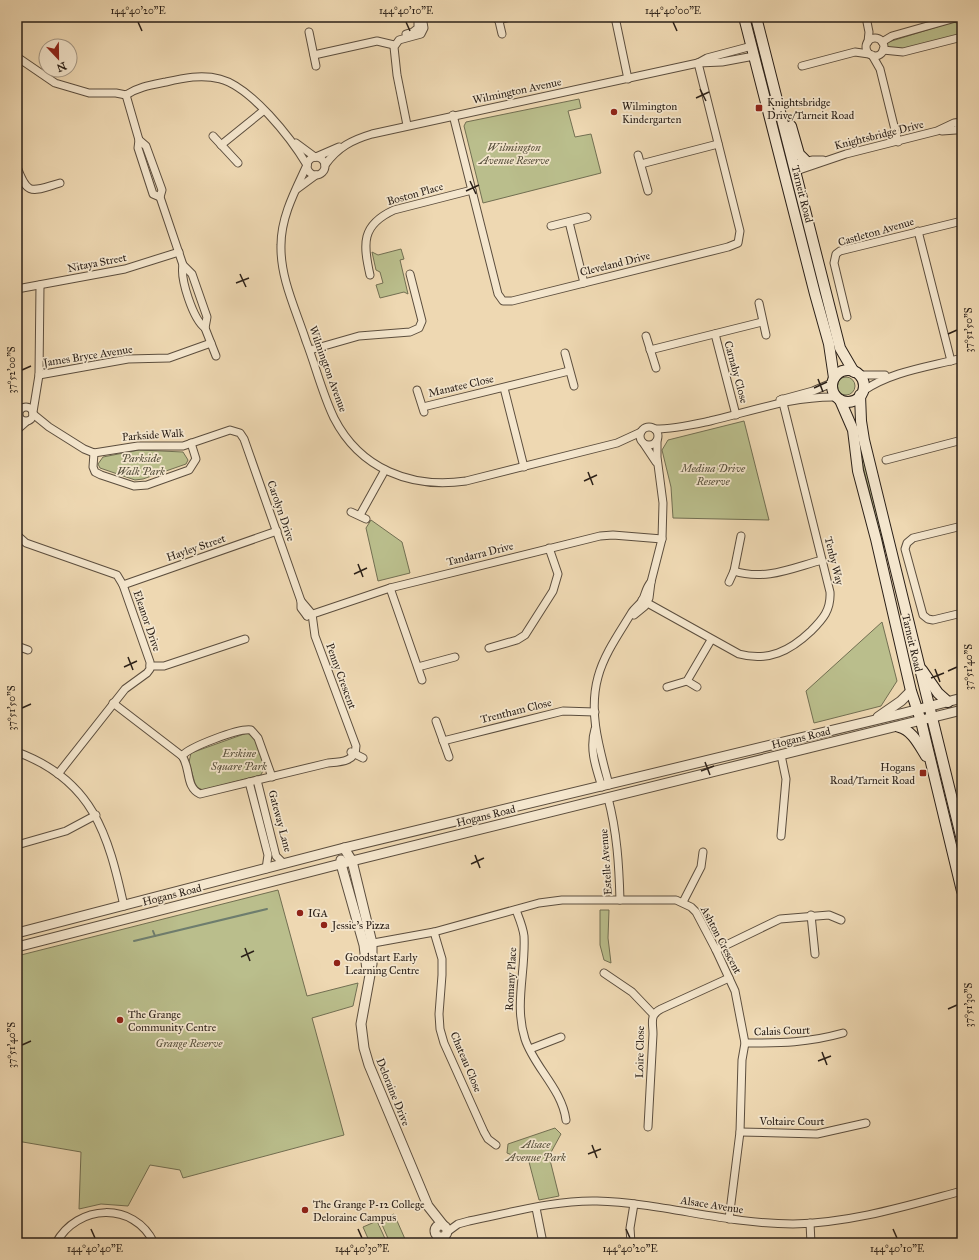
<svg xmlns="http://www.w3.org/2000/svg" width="979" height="1260" viewBox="0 0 979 1260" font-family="'IM FELL Great Primer',serif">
	<rect width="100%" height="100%" fill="#eed8b2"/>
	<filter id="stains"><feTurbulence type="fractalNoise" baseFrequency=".005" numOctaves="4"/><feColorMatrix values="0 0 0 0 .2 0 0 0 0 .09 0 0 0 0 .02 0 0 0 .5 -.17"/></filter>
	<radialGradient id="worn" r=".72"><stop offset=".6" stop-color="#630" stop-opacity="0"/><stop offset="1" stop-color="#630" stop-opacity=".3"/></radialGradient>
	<g fill="#babe8c" stroke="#726f52">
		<polygon points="953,22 957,23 960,26 960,32 958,35 904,50 886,47 885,43"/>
		<polygon points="767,69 776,113 773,114 762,70"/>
		<polygon points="579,99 581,108 568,111 575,137 591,134 601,173 483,203 464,126 466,122"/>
		<polygon points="401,249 404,259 400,260 408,294 404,292 380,298 376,285 383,283 380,272 376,270 372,252 378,255"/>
		<circle cx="846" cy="386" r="9"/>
		<polygon points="744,421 769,520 673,518 671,487 662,450 668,440"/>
		<path d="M 858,440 L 860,440 L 879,514 L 886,564 C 879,546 877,527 873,507 C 868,484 861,463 858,440 Z"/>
		<polygon points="139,450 183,452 188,460 186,464 143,479 135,480 100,468 98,464 103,457"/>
		<polygon points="371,520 402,542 410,573 378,581 366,528"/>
		<polygon points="882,622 897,681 881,706 814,723 806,691"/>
		<polygon points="247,733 254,737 265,766 261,775 203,790 196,787 189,762 191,753"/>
		<polygon points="278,890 307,996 358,983 353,1006 312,1018 344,1135 183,1178 180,1170 150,1165 128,1206 101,1204 79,1209 81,1152 17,1141 17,956"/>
		<polygon points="600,910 609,910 608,938 611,963 604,960 600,945"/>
		<polygon points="555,1128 561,1134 549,1156 559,1196 539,1200 529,1162 507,1153 508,1144"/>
		<polygon points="394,1214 405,1239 397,1243 390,1243 380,1220"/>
		<polygon points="377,1221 387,1243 370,1243 363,1227"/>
	</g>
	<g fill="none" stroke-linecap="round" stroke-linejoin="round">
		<g stroke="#6e7d6e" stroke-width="2">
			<polyline points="153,931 155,936"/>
			<polyline points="134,941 267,909"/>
		</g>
		<defs>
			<g id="minor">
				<polyline points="498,17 502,34"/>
				<polyline points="615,17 628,79"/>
				<polyline points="866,17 869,32 868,42"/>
				<polyline points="498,20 510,17"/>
				<polyline points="309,32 316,66"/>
				<polyline points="406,34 413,32 418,28 418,17"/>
				<circle cx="875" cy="47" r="9"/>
				<polyline points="882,42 892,36 959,17"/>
				<polyline points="883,50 903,52 962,37"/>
				<polyline points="314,55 377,41 394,45"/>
				<polyline points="872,55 880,69 898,142"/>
				<path d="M 17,57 L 55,83 L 89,93 L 116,93 L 126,95 C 138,87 151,85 166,82 C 183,78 202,74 220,79 C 251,87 291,138 307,165"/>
				<polyline points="698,63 707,58 752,46"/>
				<polyline points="802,66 855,52 869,54"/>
				<polyline points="126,95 139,140 138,148 153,194 160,197"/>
				<polyline points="453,115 498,294 503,301 512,301 728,247 738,243 740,231 698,63"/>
				<polyline points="407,125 397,75 394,47 399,40 421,34 424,28 422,17"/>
				<polyline points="942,131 956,130 962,126"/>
				<polyline points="213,136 238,163"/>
				<path d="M 139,140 L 146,146 L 162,190 L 160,197 L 183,265 C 180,279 193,319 205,328"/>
				<polyline points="296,143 315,157"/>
				<polyline points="221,145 263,111"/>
				<polyline points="638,155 648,191"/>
				<polyline points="316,157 339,147"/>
				<circle cx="316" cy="166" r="9"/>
				<polyline points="641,164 718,144"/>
				<polyline points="794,164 813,160 823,160"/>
				<path d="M 307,165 C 295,191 281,217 281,245 C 280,278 296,310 306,341 C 316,367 322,393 334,418 C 360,469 411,489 466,481 L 617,443 L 641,432"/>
				<path d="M 325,165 C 338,147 352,140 372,134 L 698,63 L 722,62 L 754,56"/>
				<path d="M 17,167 C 28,197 32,191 60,183"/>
				<polyline points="796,171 846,154 937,131 954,123 962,122"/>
				<polyline points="297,189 316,175"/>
				<polyline points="569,222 584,283"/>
				<polyline points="551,226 587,217"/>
				<polyline points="918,231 951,361"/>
				<polyline points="183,265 192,274 207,317 205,328 216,356"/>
				<path d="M 370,275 C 363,244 361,225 394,210 L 472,190"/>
				<polyline points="17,289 125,269 179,252"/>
				<polyline points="759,303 766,335"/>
				<polyline points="847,317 834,263 836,254 840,251 962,221"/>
				<polyline points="715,334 736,415"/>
				<polyline points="646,336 656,368"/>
				<polyline points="310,350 359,336 410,332 419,328 422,321 410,274"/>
				<polyline points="650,350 762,322"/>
				<polyline points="565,353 574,386"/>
				<polyline points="39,375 128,359 169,358 211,343"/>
				<polyline points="859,375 885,375"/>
				<polyline points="504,388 524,467"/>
				<polyline points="417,390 424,412"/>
				<path d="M 863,391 C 892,371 929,367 962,358"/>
				<polyline points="780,400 813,391 832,383"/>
				<circle cx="26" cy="414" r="7"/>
				<polyline points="423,407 569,371"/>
				<polyline points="33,412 39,375 40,285"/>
				<polyline points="33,414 49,427 84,449 94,453 138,446 183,446 230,430 240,433 244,439 301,601 301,608 307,616"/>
				<circle cx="649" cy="436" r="9"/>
				<path d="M 655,429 C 674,429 691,425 710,421 C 752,411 793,396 837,397"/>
				<polyline points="17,430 26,422"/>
				<polyline points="644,444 656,462"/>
				<polyline points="94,453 93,467 95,472 101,475 134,486 147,485 189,470 196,459 191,443"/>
				<polyline points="886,460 962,440"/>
				<polyline points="351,512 366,519"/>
				<polyline points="360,515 385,470"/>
				<polyline points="962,526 913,538 907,543 905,549 923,615 928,619 933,620 962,613"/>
				<polyline points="17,535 26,543 117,575 123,585 150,662 150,669 147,673 125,689 58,774"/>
				<path d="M 734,571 C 765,581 792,568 822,560"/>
				<polyline points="729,582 734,571 741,536"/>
				<polyline points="123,585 277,531"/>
				<polyline points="390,588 422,680"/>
				<path d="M 642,600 L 739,654 C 768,662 790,651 811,631 C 823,619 831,610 830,592 L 782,399"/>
				<polyline points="634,615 645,606 649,598 651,582 662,539 663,503 657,457 657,441"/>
				<polyline points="307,616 390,588 600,536 613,535 662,539"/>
				<polyline points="17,646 28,650"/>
				<polyline points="489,648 517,640 525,635 553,591 558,574 549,548"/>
				<polyline points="150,666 164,666 245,639"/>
				<polyline points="418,667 455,657"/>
				<polyline points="687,681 697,687"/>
				<polyline points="667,687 687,681 711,640"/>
				<path d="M 113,703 L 182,756 C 191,768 185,787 200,794 L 328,763 C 340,762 356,762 356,746 L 315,636 L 312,614 L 301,601"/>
				<polyline points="436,721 449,757"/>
				<path d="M 595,729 C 589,749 596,768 602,787"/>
				<polyline points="443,741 563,711 595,712"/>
				<path d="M 17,752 C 93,780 108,834 124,906"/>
				<polyline points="351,752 363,758"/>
				<path d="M 182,756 C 189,747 239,728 251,730 L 258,738 L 272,777"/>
				<polyline points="257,780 276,856 284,864"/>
				<polyline points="249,782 268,855 266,869"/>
				<path d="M 609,785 C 600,750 588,713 598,677 C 604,654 620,632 632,612 C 635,608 639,605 642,601 C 646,594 645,589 651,582"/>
				<path d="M 608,798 C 617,832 619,865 620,900"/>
				<polyline points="781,836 786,779 781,755"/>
				<polyline points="17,845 66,831 96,815"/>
				<polyline points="683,902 701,867 703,852"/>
				<path d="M 516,910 C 519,918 523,927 524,936 C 526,970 514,1005 525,1039 C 534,1067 562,1089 566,1120"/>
				<polyline points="811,915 815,954"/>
				<polyline points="434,932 442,959 442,975 439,1014 440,1029 444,1043 484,1132 488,1139 496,1145"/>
				<polyline points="368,944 434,932 539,903 562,900 676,900 691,907 696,912 716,950 735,991 745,1043 742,1060 740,1132 729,1219"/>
				<polyline points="716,950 780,919 829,915 841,920"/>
				<polyline points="604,973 632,992 653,1014"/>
				<path d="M 745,1043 C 782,1043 807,1043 843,1033"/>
				<polyline points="530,1049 561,1037"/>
				<path d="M 648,1127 L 653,1034 C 653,1023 649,1015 661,1009 L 729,978"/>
				<polyline points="740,1132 817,1134 866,1123"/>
				<polyline points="536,1208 543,1243"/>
				<polyline points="810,1223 811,1243"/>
				<path d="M 447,1232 L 458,1224 L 469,1221 C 510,1213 554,1200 597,1201 C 663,1203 727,1224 793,1224 C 851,1223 906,1206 962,1191"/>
				<path d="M 56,1243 C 77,1204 134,1201 154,1243"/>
				<polyline points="631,1243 630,1228 634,1204"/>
			</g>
			<g id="tertiary">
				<polyline points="878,717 901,701 911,691"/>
				<polyline points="344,848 352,861 372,943 372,964 361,1024 364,1048 369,1065 428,1206 443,1225"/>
				<polyline points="341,860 341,864 364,945 367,970"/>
				<polyline points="17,933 344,848 904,713 962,698"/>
				<polyline points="17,947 352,861 962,710"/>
				<circle cx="441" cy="1231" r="6"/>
			</g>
			<g id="secondary">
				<polyline points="744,17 815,294 829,344 834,378"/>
				<polyline points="756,17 840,348 854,372"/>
				<polyline points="791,126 799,154 806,161"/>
				<circle cx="848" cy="386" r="16"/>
				<polyline points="860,395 861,421 864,440 962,840"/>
				<polyline points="840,400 853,430 858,471 876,539 911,691 921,721 962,891"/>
				<polyline points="922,670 938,693 948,702"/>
				<path d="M 899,727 C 912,730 919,745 926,756"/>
			</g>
		</defs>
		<use href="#minor" stroke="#5c4e3e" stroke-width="9"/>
		<use href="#tertiary" stroke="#5c4e3e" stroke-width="11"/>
		<use href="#secondary" stroke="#2b2018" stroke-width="12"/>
		<use href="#minor" stroke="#f4e6cd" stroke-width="7"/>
		<use href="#tertiary" stroke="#f4e6cd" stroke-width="9"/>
		<use href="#secondary" stroke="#f4e6cd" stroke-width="10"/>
	</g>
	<path fill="none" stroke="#2b2018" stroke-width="1.5" d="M 138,22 L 142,31M 406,22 L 410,31M 673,22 L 677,31M 700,89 L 706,101M 696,98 L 709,92M 470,181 L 476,194M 466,191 L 479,185M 240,274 L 246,287M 236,283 L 249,278M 948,334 L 957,330M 22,370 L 31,366M 818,379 L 823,392M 814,388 L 827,382M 588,472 L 593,485M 584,481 L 597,475M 358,564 L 363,577M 354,574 L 367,568M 128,657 L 133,670M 124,667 L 137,661M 935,669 L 940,682M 948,671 L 957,667M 931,678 L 944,673M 22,708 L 31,704M 705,762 L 710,775M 701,771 L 714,766M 475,855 L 480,868M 471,864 L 484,858M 245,948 L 250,961M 241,957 L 254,951M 948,1009 L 957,1005M 22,1045 L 31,1041M 822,1052 L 827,1065M 818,1061 L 831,1056M 592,1145 L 597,1158M 588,1154 L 601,1149M 91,1229 L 95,1238M 358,1229 L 362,1238M 626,1229 L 630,1238M 893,1229 L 897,1238"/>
	<g fill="#8f2418" stroke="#f4e6cd" stroke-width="1.5">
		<rect x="755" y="104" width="8" height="8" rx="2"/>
		<circle cx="614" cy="112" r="4"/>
		<rect x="919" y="769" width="8" height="8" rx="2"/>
		<circle cx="300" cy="913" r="4"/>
		<circle cx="324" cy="925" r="4"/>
		<circle cx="337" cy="963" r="4"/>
		<circle cx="120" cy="1020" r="4"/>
		<circle cx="305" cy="1210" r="4"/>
	</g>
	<g text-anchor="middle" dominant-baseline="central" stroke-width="3.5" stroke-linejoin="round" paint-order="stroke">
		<g font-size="11" fill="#2b2018" stroke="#f4e6cd">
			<text transform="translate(517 91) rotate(-12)">Wilmington Avenue</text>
			<text transform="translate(879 135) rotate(-14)">Knightsbridge Drive</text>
			<text transform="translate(415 194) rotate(-16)">Boston Place</text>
			<text transform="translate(802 194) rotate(76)">Tarneit Road</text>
			<text transform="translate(876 232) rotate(-16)">Castleton Avenue</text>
			<text transform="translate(97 263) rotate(-11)">Nitaya Street</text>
			<text transform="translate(615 264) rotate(-14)">Cleveland Drive</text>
			<text transform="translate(88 356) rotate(-9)">James Bryce Avenue</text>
			<text transform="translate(328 369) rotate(70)">Wilmington Avenue</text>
			<text transform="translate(736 372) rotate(75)">Carnaby Close</text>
			<text transform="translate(461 386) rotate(-13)">Manatee Close</text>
			<text transform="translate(153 435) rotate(-4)">Parkside Walk</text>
			<text transform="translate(281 511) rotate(71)">Carolyn Drive</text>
			<text transform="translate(196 548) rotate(-19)">Hayley Street</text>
			<text transform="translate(480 554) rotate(-14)">Tandarra Drive</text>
			<text transform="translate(834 561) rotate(76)">Tenby Way</text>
			<text transform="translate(147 621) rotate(71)">Eleanor Drive</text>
			<text transform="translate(912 643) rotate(77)">Tarneit Road</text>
			<text transform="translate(341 676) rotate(70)">Penny Crescent</text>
			<text transform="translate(516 711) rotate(-14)">Trentham Close</text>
			<text transform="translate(801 738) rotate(-14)">Hogans Road</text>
			<text transform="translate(486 816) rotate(-14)">Hogans Road</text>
			<text transform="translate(280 821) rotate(75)">Gateway Lane</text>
			<text transform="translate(606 862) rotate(-94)">Estelle Avenue</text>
			<text transform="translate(172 895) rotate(-14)">Hogans Road</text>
			<text transform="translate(721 940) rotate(62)">Ashton Crescent</text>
			<text transform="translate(511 979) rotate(-87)">Romany Place</text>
			<text transform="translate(782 1031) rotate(-2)">Calais Court</text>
			<text transform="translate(640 1052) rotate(-89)">Loire Close</text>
			<text transform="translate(466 1062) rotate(67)">Chateau Close</text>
			<text transform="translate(393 1092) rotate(68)">Deloraine Drive</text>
			<text x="792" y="1121">Voltaire Court</text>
			<text transform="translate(712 1205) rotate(9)">Alsace Avenue</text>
		</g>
		<g font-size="11" fill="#2b2018" stroke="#f4e6cd" text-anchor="start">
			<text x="767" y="102">Knightsbridge<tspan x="767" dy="13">Drive/Tarneit Road</tspan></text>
			<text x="622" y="106">Wilmington<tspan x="622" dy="13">Kindergarten</tspan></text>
			<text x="915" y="767" text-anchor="end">Hogans<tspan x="915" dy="13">Road/Tarneit Road</tspan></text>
			<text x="308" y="913">IGA</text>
			<text x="332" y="925">Jessie's Pizza</text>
			<text x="345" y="957">Goodstart Early<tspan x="345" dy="13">Learning Centre</tspan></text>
			<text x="128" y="1014">The Grange<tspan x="128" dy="13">Community Centre</tspan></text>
			<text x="313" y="1204">The Grange P-12 College<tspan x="313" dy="13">Deloraine Campus</tspan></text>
		</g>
		<g font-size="11" font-style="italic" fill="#564f3b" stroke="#f4e6cd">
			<text x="514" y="147">Wilmington<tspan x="514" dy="13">Avenue Reserve</tspan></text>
			<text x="141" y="458">Parkside<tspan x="141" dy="13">Walk Park</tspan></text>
			<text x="713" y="468">Medina Drive<tspan x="713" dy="13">Reserve</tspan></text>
			<text x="239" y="753">Erskine<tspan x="239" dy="13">Square Park</tspan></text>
			<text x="189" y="1043">Grange Reserve</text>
			<text x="536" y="1144">Alsace<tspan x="536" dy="13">Avenue Park</tspan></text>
		</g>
	</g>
	<rect width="979" height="1260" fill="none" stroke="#eed8b2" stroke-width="44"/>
	<g transform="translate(58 58) rotate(158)"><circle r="19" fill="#f4e6cd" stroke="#a49785"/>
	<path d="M0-3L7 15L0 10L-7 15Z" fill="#8f2418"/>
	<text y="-6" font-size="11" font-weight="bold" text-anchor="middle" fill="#2b2018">N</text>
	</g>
	<rect x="22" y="22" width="935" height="1216" fill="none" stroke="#2b2018" stroke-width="1.5"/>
	<g font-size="10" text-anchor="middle" fill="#2b2018">
		<text x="138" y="14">144°40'20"E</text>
		<text x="406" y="14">144°40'10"E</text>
		<text x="673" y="14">144°40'00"E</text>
		<text transform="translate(968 330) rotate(-90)" y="4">37°51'50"S</text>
		<text transform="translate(11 370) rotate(-90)" y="4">37°52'00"S</text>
		<text transform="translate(968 667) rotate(-90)" y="4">37°51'40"S</text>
		<text transform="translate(11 708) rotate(-90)" y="4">37°51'50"S</text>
		<text transform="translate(968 1005) rotate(-90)" y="4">37°51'30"S</text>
		<text transform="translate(11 1045) rotate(-90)" y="4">37°51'40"S</text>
		<text x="95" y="1252">144°40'40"E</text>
		<text x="362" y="1252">144°40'30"E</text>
		<text x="630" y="1252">144°40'20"E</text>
		<text x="897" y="1252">144°40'10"E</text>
	</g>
	<rect width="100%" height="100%" filter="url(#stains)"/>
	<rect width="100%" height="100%" fill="url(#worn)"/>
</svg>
